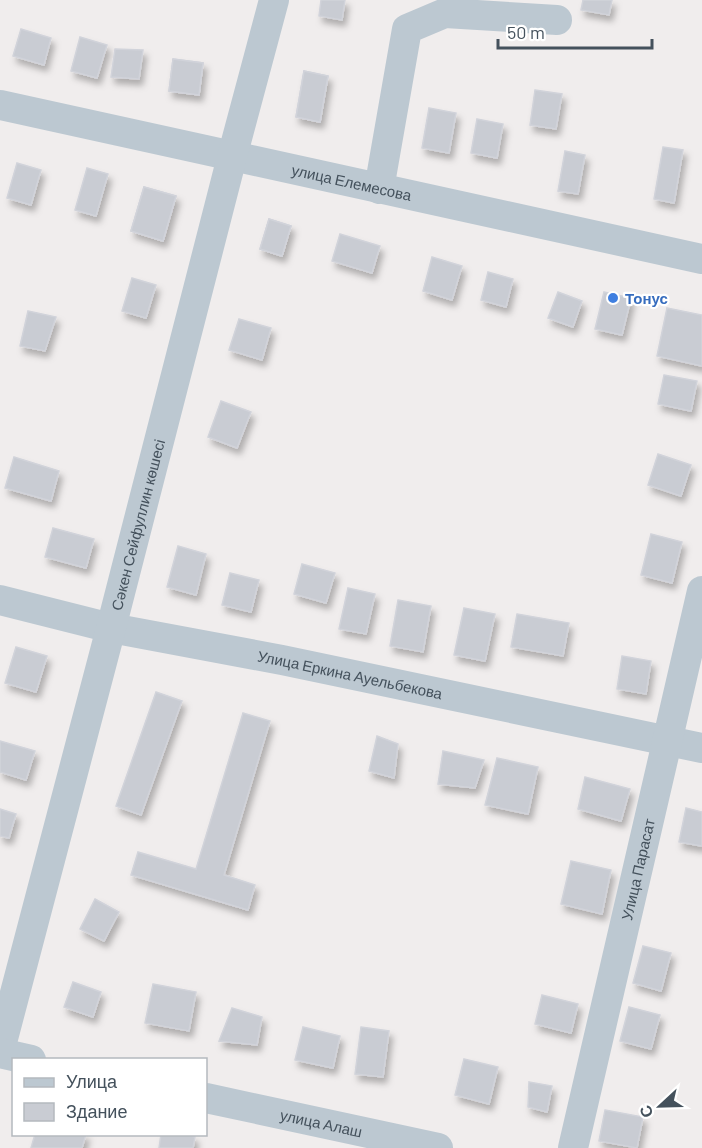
<svg xmlns="http://www.w3.org/2000/svg" width="702" height="1148" viewBox="0 0 702 1148" font-family="Barlow,sans-serif">
	<defs>
		<filter id="shadow"><feDropShadow dx="3.5" dy="6" stdDeviation="3" flood-color="#0004"/></filter>
	</defs>
	<rect width="100%" height="100%" fill="#f0eded"/>
	<g fill="#c9ccd3" stroke="#d1d3da" stroke-width="1.5" filter="url(#shadow)">
		<polygon points="321,0 345,0 342,20 319,16"/>
		<polygon points="583,0 612,0 609,15 581,10"/>
		<polygon points="21,29 51,38 44,65 13,56"/>
		<polygon points="80,37 107,45 97,78 71,71"/>
		<polygon points="115,49 143,50 139,79 111,77"/>
		<polygon points="173,59 203,63 199,95 169,91"/>
		<polygon points="173,59 203,63 199,95 169,91"/>
		<polygon points="304,71 328,76 320,122 296,117"/>
		<polygon points="304,71 328,76 320,122 296,117"/>
		<polygon points="535,90 562,94 556,129 530,125"/>
		<polygon points="429,108 456,113 449,153 422,148"/>
		<polygon points="477,119 503,124 497,158 471,153"/>
		<polygon points="663,147 683,150 674,203 654,199"/>
		<polygon points="565,151 585,155 578,194 558,191"/>
		<polygon points="17,163 41,170 31,205 7,198"/>
		<polygon points="87,168 108,174 96,216 75,210"/>
		<polygon points="144,187 176,196 163,241 131,231"/>
		<polygon points="144,187 176,196 163,241 131,231"/>
		<polygon points="269,219 291,226 282,256 260,249"/>
		<polygon points="269,219 291,226 282,256 260,249"/>
		<polygon points="340,234 380,246 372,273 332,261"/>
		<polygon points="432,257 462,266 452,300 423,291"/>
		<polygon points="488,272 513,279 506,307 481,300"/>
		<polygon points="132,278 156,285 146,318 122,311"/>
		<polygon points="558,292 582,301 573,327 548,318"/>
		<polygon points="604,292 631,298 622,335 595,329"/>
		<polygon points="667,308 702,315 702,366 657,356"/>
		<polygon points="28,311 56,317 45,351 20,346"/>
		<polygon points="239,319 271,328 262,360 229,350"/>
		<polygon points="664,375 697,381 691,411 658,404"/>
		<polygon points="221,401 251,412 237,448 208,437"/>
		<polygon points="658,454 691,465 681,496 648,485"/>
		<polygon points="14,457 59,471 51,501 5,488"/>
		<polygon points="53,528 94,539 86,568 45,557"/>
		<polygon points="651,534 682,542 672,583 641,575"/>
		<polygon points="178,546 206,554 196,595 167,587"/>
		<polygon points="302,564 335,573 326,603 294,594"/>
		<polygon points="230,573 259,580 251,612 222,605"/>
		<polygon points="348,588 375,594 366,634 339,629"/>
		<polygon points="398,600 431,606 423,652 390,646"/>
		<polygon points="464,608 495,614 485,661 454,655"/>
		<polygon points="517,614 569,623 563,656 511,647"/>
		<polygon points="16,647 47,656 36,692 5,683"/>
		<polygon points="622,656 651,661 646,694 617,689"/>
		<polygon points="156,692 182,701 141,815 116,806"/>
		<polygon points="243,713 270,721 224,875 255,885 248,910 131,875 138,852 196,869"/>
		<polygon points="377,736 398,744 394,778 369,771"/>
		<polygon points="0,741 35,751 26,780 0,772"/>
		<polygon points="443,751 484,760 475,788 438,784"/>
		<polygon points="497,758 538,767 528,814 485,805"/>
		<polygon points="585,777 630,789 621,821 578,809"/>
		<polygon points="686,808 702,812 702,846 679,842"/>
		<polygon points="0,809 16,814 9,838 0,836"/>
		<polygon points="571,861 611,870 602,914 561,904"/>
		<polygon points="95,899 119,912 104,941 80,929"/>
		<polygon points="643,946 671,953 661,991 633,983"/>
		<polygon points="73,982 101,992 93,1017 64,1007"/>
		<polygon points="153,984 196,992 189,1031 145,1023"/>
		<polygon points="542,995 578,1004 571,1033 535,1024"/>
		<polygon points="629,1007 660,1015 651,1049 620,1041"/>
		<polygon points="232,1008 262,1017 257,1045 219,1041"/>
		<polygon points="303,1027 340,1036 333,1068 295,1060"/>
		<polygon points="361,1027 389,1031 383,1077 355,1074"/>
		<polygon points="464,1059 498,1067 489,1104 455,1095"/>
		<polygon points="529,1082 552,1086 547,1112 528,1107"/>
		<polygon points="605,1110 643,1117 637,1148 599,1141"/>
		<polygon points="35,1134 86,1134 82,1148 31,1148"/>
		<polygon points="161,1134 184,1134 195,1137 193,1148 159,1148"/>
	</g>
	<g fill="none" stroke-linecap="round" stroke-linejoin="round">
		<g stroke="#bcc8d1" stroke-width="30">
			<path id="s1" d="M 0,105 L 702,259"/>
			<polyline points="379,189 407,29 445,13 557,20"/>
			<path id="s2" d="M 0,600 L 111,628 L 282,660 L 702,748"/>
			<path id="s3" d="M 0,1050 L 111,628 L 232,157 L 274,0"/>
			<polyline points="0,1053 31,1060"/>
			<path id="s4" d="M 206,1098 L 438,1148"/>
			<path id="s5" d="M 573,1148 L 702,591"/>
		</g>
	</g>
	<circle fill="#3f7fe0" stroke="#fff" stroke-width="2" cx="613" cy="298" r="6"/>
	<g text-anchor="middle" dominant-baseline="central" stroke-width="4.5" stroke-linejoin="round" paint-order="stroke">
		<g font-size="15" fill="#44515c" stroke="#fff">
			<text stroke="none"><textPath href="#s1" startOffset="360">улица Елемесова</textPath></text>
			<text stroke="none"><textPath href="#s3" startOffset="543">Сәкен Сейфуллин көшесі</textPath></text>
			<text stroke="none"><textPath href="#s2" startOffset="358">Улица Еркина Ауельбекова</textPath></text>
			<text stroke="none"><textPath href="#s5" startOffset="286">Улица Парасат</textPath></text>
			<text stroke="none"><textPath href="#s4" startOffset="118">улица Алаш</textPath></text>
		</g>
		<g font-size="15" font-weight="bold" fill="#366cbe" stroke="#fff" text-anchor="start">
			<text x="625" y="298">Тонус</text>
		</g>
	</g>
	<rect x="12" y="1058" width="195" height="78" fill="#ffffff" stroke="#b4b9be" stroke-width="1.5"/>
	<rect x="24" y="1078" width="30" height="9" fill="#bcc8d1" stroke="#b4b9be" stroke-width="1.5"/>
	<text x="66" y="1088" font-size="18" fill="#44515c">Улица</text>
	<rect x="24" y="1103" width="30" height="18" fill="#c9ccd3" stroke="#b4b9be" stroke-width="1.5"/>
	<text x="66" y="1118" font-size="18" fill="#44515c">Здание</text>
	<g transform="translate(660 1106) rotate(248)" stroke="#ffffff" stroke-width="4.5" paint-order="stroke">
	<path d="M0-4.5L10 22L0 15L-10 22Z" fill="#44515c"/>
	<text y="-9" font-size="16" font-weight="bold" text-anchor="middle" fill="#44515c">С</text>
	</g>
	<path d="M498 39v9h154v-9" fill="none" stroke="#44515c" stroke-width="3"/>
	<text x="507" y="39" font-size="18" fill="#44515c" stroke="#ffffff" stroke-width="4.5" paint-order="stroke">50 m</text>
</svg>
